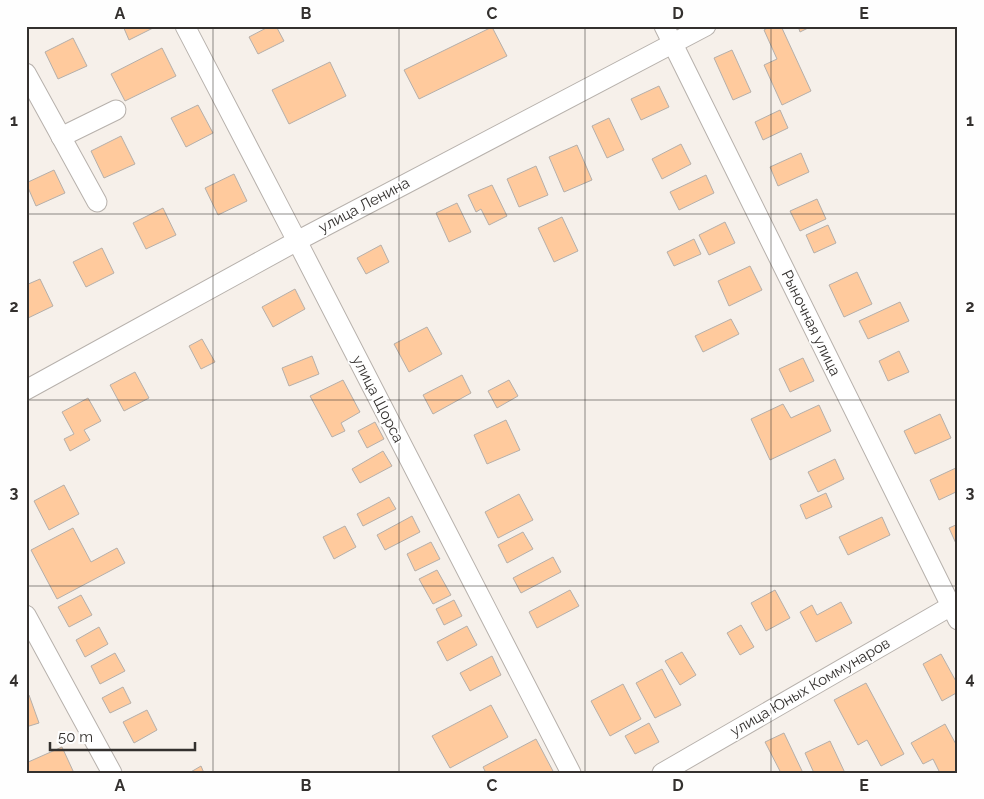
<svg xmlns="http://www.w3.org/2000/svg" width="984" height="799" viewBox="0 0 984 799" font-family="Raleway,sans-serif">
	<rect width="100%" height="100%" fill="#f6f0ea"/>
	<g fill="#ffca9d" stroke="#b5afaa">
		<polygon points="123,26 157,26 129,40"/>
		<polygon points="270,26 276,26 284,41 258,54 249,37"/>
		<polygon points="771,26 781,26 811,91 782,105 764,65 777,59 764,30"/>
		<polygon points="798,26 812,26 800,32"/>
		<polygon points="492,27 507,56 419,99 404,70"/>
		<polygon points="73,38 87,66 58,79 45,52"/>
		<polygon points="162,48 176,76 125,101 111,74"/>
		<polygon points="732,50 751,92 733,100 714,58"/>
		<polygon points="330,62 346,96 289,124 272,90"/>
		<polygon points="659,86 669,107 641,120 631,99"/>
		<polygon points="198,105 213,133 186,147 171,118"/>
		<polygon points="780,110 788,128 763,140 755,122"/>
		<polygon points="609,118 624,150 607,158 592,126"/>
		<polygon points="121,136 135,164 104,178 91,151"/>
		<polygon points="681,144 691,164 662,179 652,159"/>
		<polygon points="577,145 592,180 564,192 549,157"/>
		<polygon points="801,153 809,172 778,186 770,167"/>
		<polygon points="536,166 548,195 519,207 507,179"/>
		<polygon points="54,170 65,193 36,206 26,183"/>
		<polygon points="234,174 247,201 218,215 205,188"/>
		<polygon points="706,175 714,193 679,210 670,192"/>
		<polygon points="492,185 507,216 489,225 481,209 476,212 468,195"/>
		<polygon points="817,199 826,219 800,231 790,211"/>
		<polygon points="457,203 471,232 449,242 436,213"/>
		<polygon points="163,208 176,235 146,249 133,223"/>
		<polygon points="562,217 578,251 554,262 538,228"/>
		<polygon points="725,222 735,243 709,255 699,235"/>
		<polygon points="828,225 836,243 814,253 806,235"/>
		<polygon points="694,239 701,254 674,266 667,252"/>
		<polygon points="381,245 389,262 366,274 357,258"/>
		<polygon points="102,248 114,273 86,287 73,262"/>
		<polygon points="750,266 762,290 729,306 718,281"/>
		<polygon points="857,272 872,304 844,317 829,285"/>
		<polygon points="40,279 53,306 26,319 26,285"/>
		<polygon points="295,289 305,309 273,327 262,307"/>
		<polygon points="900,302 909,321 868,339 859,321"/>
		<polygon points="731,319 739,334 703,352 695,336"/>
		<polygon points="427,327 442,354 409,372 394,344"/>
		<polygon points="202,339 215,362 201,369 189,346"/>
		<polygon points="899,351 909,372 888,381 879,361"/>
		<polygon points="312,356 319,374 289,386 282,368"/>
		<polygon points="803,358 814,381 790,392 779,369"/>
		<polygon points="135,372 149,398 124,411 110,385"/>
		<polygon points="462,375 471,393 433,414 423,395"/>
		<polygon points="343,380 360,412 341,423 345,431 332,437 310,396"/>
		<polygon points="509,380 518,396 497,408 488,391"/>
		<polygon points="88,398 101,421 84,430 90,440 70,451 64,439 74,434 62,412"/>
		<polygon points="783,404 791,418 819,405 831,431 770,460 751,419"/>
		<polygon points="940,414 951,438 915,454 904,431"/>
		<polygon points="506,420 520,450 487,464 474,435"/>
		<polygon points="375,422 384,439 367,448 358,431"/>
		<polygon points="383,451 392,466 360,483 352,469"/>
		<polygon points="835,459 844,479 818,492 808,472"/>
		<polygon points="958,467 958,491 939,500 930,480"/>
		<polygon points="64,485 79,514 49,530 34,501"/>
		<polygon points="826,493 832,507 806,519 800,505"/>
		<polygon points="519,494 533,520 498,538 485,512"/>
		<polygon points="389,497 396,509 363,526 357,514"/>
		<polygon points="412,516 420,532 385,550 377,535"/>
		<polygon points="882,517 890,535 848,555 839,537"/>
		<polygon points="958,524 958,548 949,528"/>
		<polygon points="345,526 356,547 334,559 323,537"/>
		<polygon points="73,528 91,562 117,548 125,563 57,599 31,550"/>
		<polygon points="523,532 533,549 507,563 498,545"/>
		<polygon points="431,542 440,559 415,571 407,554"/>
		<polygon points="553,557 561,572 521,593 513,578"/>
		<polygon points="437,570 451,595 433,604 419,579"/>
		<polygon points="570,590 579,606 537,628 529,612"/>
		<polygon points="775,590 790,618 766,631 751,603"/>
		<polygon points="81,595 92,615 69,627 58,607"/>
		<polygon points="454,600 462,616 444,625 436,609"/>
		<polygon points="841,602 852,623 816,642 800,612 812,605 817,615"/>
		<polygon points="741,625 754,647 740,655 727,633"/>
		<polygon points="467,626 477,645 447,661 437,642"/>
		<polygon points="99,627 108,644 85,657 76,640"/>
		<polygon points="682,652 696,675 680,685 665,661"/>
		<polygon points="115,653 125,671 100,684 91,666"/>
		<polygon points="941,654 958,685 958,692 942,701 923,664"/>
		<polygon points="492,656 501,675 470,691 460,673"/>
		<polygon points="662,669 681,705 655,718 636,683"/>
		<polygon points="866,683 904,754 881,766 867,740 858,745 834,700"/>
		<polygon points="623,684 641,719 610,736 591,701"/>
		<polygon points="123,687 131,703 110,713 102,698"/>
		<polygon points="29,695 39,723 26,727 26,696"/>
		<polygon points="491,705 508,737 450,768 432,736"/>
		<polygon points="147,710 157,730 134,743 123,722"/>
		<polygon points="649,723 659,742 635,754 625,736"/>
		<polygon points="945,724 958,748 958,772 956,773 940,773 933,759 923,764 911,743"/>
		<polygon points="784,733 803,773 781,773 765,742"/>
		<polygon points="536,739 554,773 486,773 483,767"/>
		<polygon points="830,741 845,773 814,773 805,753"/>
		<polygon points="62,747 74,773 26,773 26,763"/>
		<polygon points="201,766 204,773 189,773"/>
	</g>
	<g fill="none" stroke-linecap="round" stroke-linejoin="round">
		<defs>
			<g id="minor">
				<polyline points="185,26 297,241 571,773"/>
				<polyline points="664,26 958,620"/>
				<polyline points="26,73 97,202"/>
				<polyline points="61,137 116,110"/>
				<polyline points="26,390 297,241 706,26"/>
				<polyline points="26,615 112,773"/>
				<polyline points="662,773 958,602"/>
			</g>
		</defs>
		<use href="#minor" stroke="#b7b1ac" stroke-width="21"/>
		<use href="#minor" stroke="#fff" stroke-width="19"/>
	</g>
	<path fill="none" stroke="#33302e" stroke-width="1" stroke-opacity="0.55" d="M 213,26 L 213,773M 399,26 L 399,773M 585,26 L 585,773M 771,26 L 771,773M 26,214 L 958,214M 26,400 L 958,400M 26,586 L 958,586"/>
	<g text-anchor="middle" dominant-baseline="central" stroke-width="4" stroke-linejoin="round" paint-order="stroke">
		<g font-size="15" fill="#33302e" stroke="#fefefe">
			<text transform="translate(364 205) rotate(-28)">улица Ленина</text>
			<text transform="translate(811 323) rotate(64)">Рыночная улица</text>
			<text transform="translate(378 399) rotate(63)">улица Щорса</text>
			<text transform="translate(810 687) rotate(-30)">улица Юных Коммунаров</text>
		</g>
	</g>
	<rect width="984" height="799" fill="none" stroke="#fefefe" stroke-width="55"/>
	<path d="M50 742v8h145v-8" fill="none" stroke="#33302e" stroke-width="2.5"/>
	<text x="58" y="742" font-size="15" fill="#33302e" stroke="#fefefe" stroke-width="4" paint-order="stroke">50 m</text>
	<rect x="28" y="28" width="928" height="744" fill="none" stroke="#33302e" stroke-width="2"/>
	<g font-size="16" text-anchor="middle" font-weight="bold" fill="#33302e">
		<text x="120" y="19">A</text>
		<text x="306" y="19">B</text>
		<text x="492" y="19">C</text>
		<text x="678" y="19">D</text>
		<text x="864" y="19">E</text>
		<text x="14" y="126">1</text>
		<text x="970" y="126">1</text>
		<text x="14" y="312">2</text>
		<text x="970" y="312">2</text>
		<text x="14" y="498">3</text>
		<text x="970" y="498">3</text>
		<text x="14" y="684">4</text>
		<text x="970" y="684">4</text>
		<text x="120" y="791">A</text>
		<text x="306" y="791">B</text>
		<text x="492" y="791">C</text>
		<text x="678" y="791">D</text>
		<text x="864" y="791">E</text>
	</g>
</svg>
